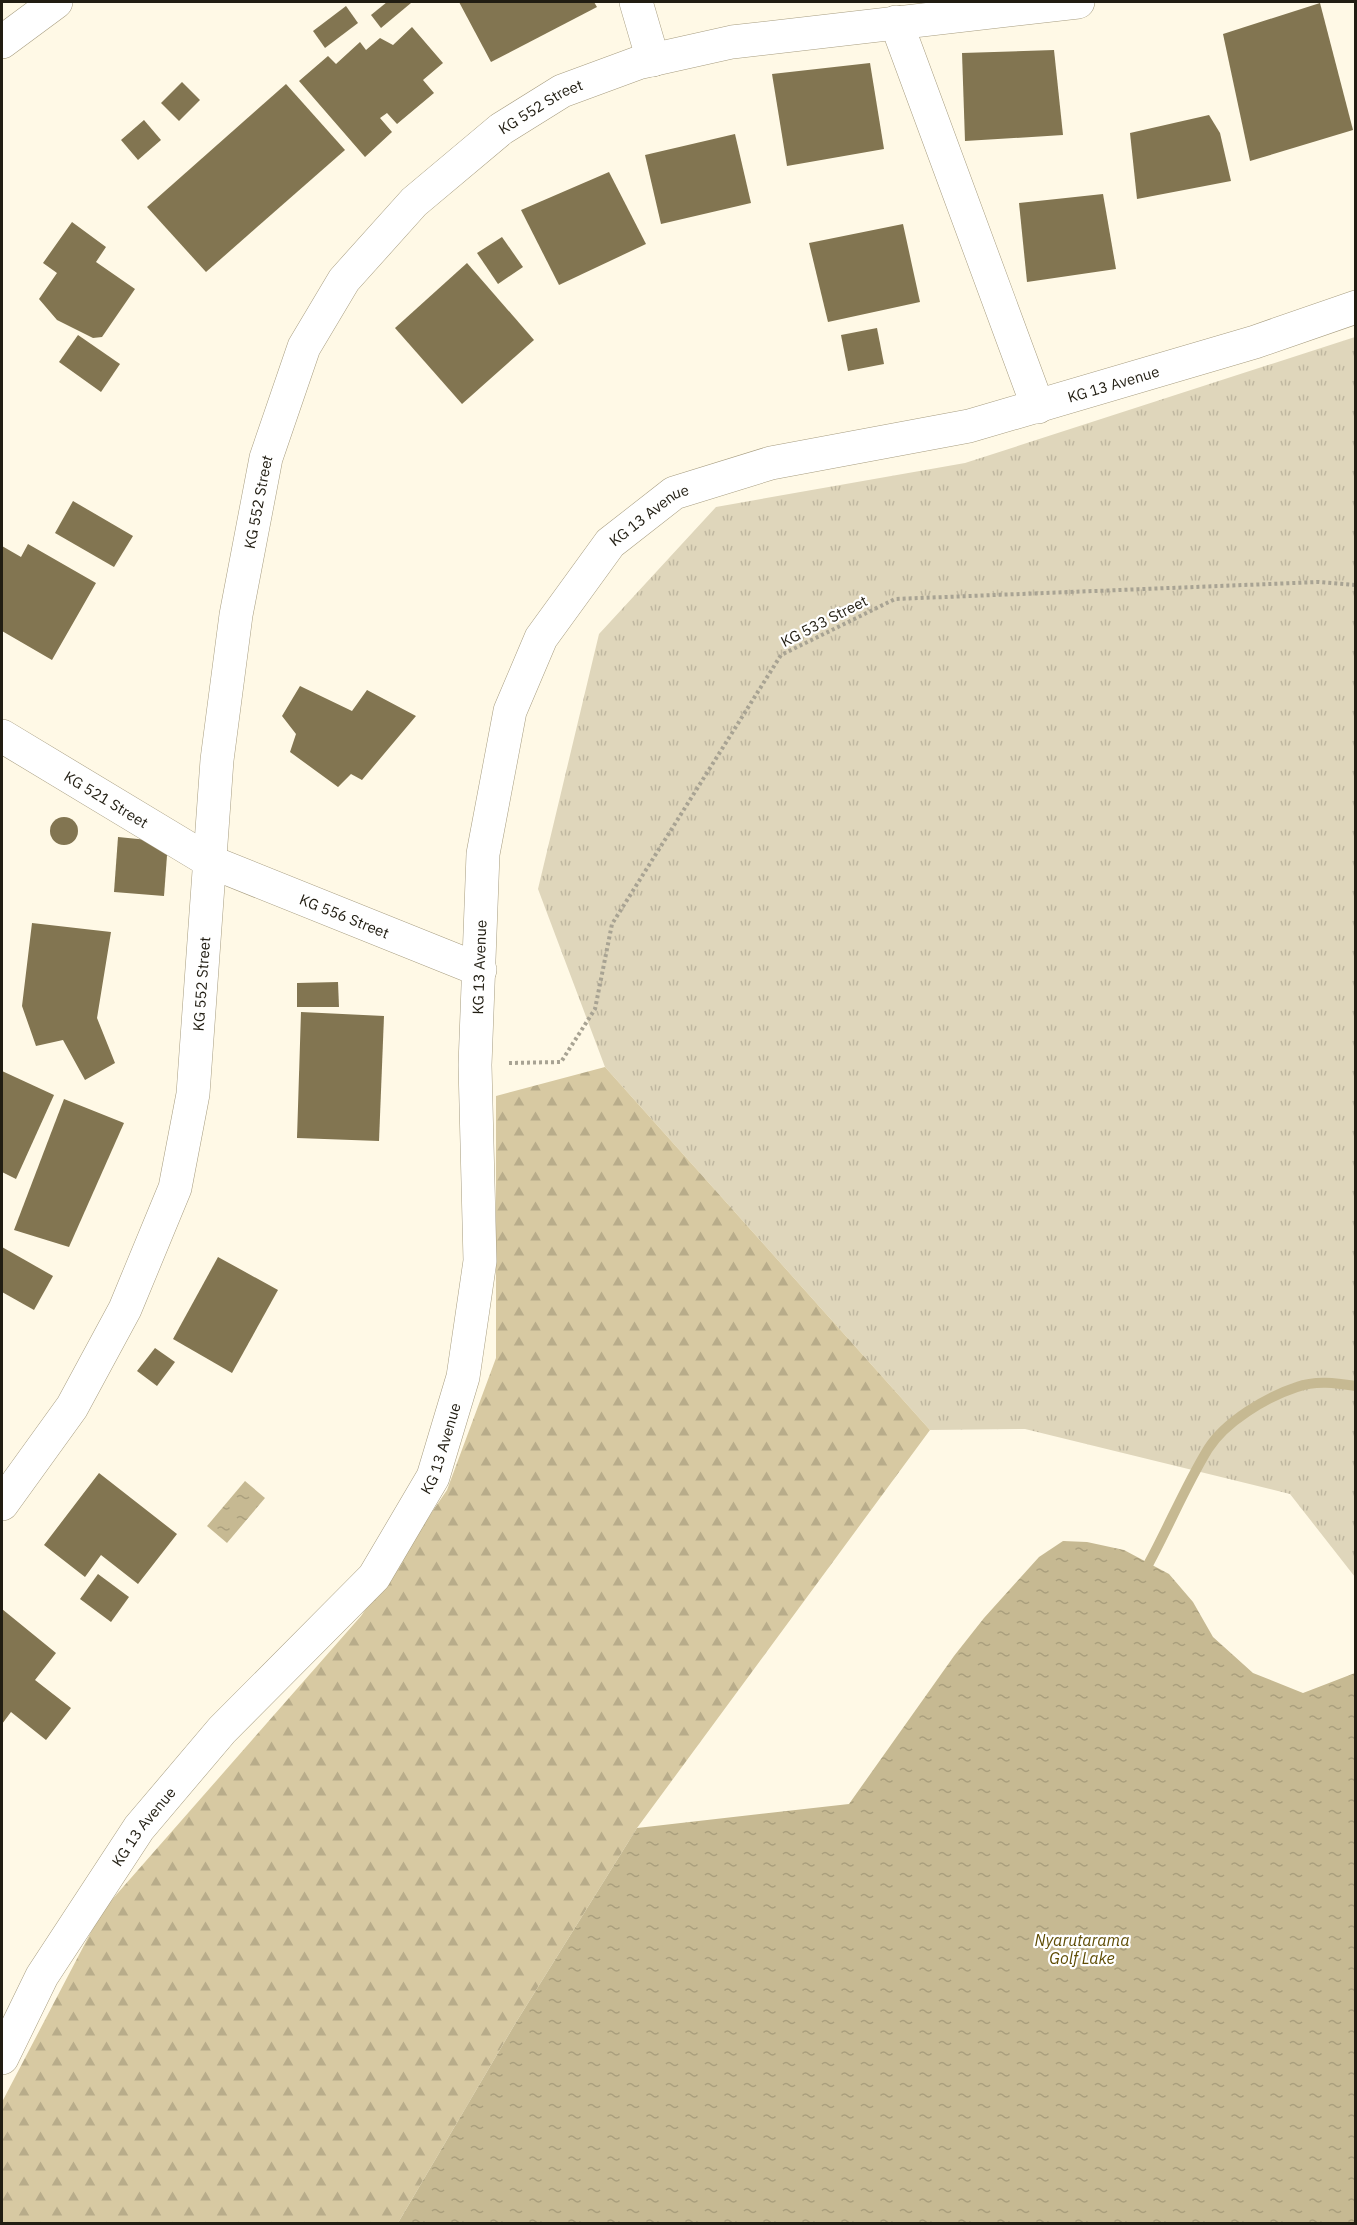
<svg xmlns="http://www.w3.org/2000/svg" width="1357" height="2225" viewBox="0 0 1357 2225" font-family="'IBM Plex Sans',sans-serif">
	<defs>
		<pattern id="grass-tufts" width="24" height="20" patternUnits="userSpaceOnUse" patternTransform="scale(1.5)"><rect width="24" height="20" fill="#dfd6bb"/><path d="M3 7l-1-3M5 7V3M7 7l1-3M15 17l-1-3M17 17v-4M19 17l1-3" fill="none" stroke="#bfb7a0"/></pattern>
		<pattern id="forest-firs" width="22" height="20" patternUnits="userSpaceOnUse" patternTransform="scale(1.5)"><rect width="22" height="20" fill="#d7c9a2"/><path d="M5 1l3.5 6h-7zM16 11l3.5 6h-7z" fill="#b8ac8a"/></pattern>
		<pattern id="water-ripples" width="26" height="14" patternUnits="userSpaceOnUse" patternTransform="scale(1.5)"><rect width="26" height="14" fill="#c6b992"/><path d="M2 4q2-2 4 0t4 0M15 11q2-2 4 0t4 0" fill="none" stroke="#aa9f7d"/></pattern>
	</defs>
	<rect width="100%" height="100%" fill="#fff9e6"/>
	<polygon fill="url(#grass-tufts)" points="1355,337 1355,1577 1290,1494 1025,1429 930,1430 605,1067 538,889 599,634 716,507 965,463"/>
	<polygon fill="url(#forest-firs)" points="605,1067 930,1430 637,1828 515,2024 398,2223 2,2224 2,2102 102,1911 361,1616 447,1490 496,1358 496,1096"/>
	<g fill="url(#water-ripples)">
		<polygon points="245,1481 265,1498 227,1543 207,1526"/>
		<polygon points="1063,1541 1087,1542 1124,1550 1169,1574 1193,1602 1213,1637 1253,1673 1303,1693 1355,1673 1355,2223 398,2223 515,2024 637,1828 849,1804 954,1656 984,1618 1039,1557"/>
	</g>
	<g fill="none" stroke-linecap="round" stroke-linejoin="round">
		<path stroke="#c6b992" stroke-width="10" d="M 1149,1563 C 1169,1526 1186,1485 1208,1449 C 1225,1422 1266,1397 1297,1387 C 1316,1380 1336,1383 1356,1386"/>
	</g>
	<g fill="#827551">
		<polygon points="387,2 411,3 381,28 371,15"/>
		<polygon points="459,2 594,2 597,7 491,62"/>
		<polygon points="1320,3 1353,130 1250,161 1223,34"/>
		<polygon points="346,6 358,23 325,48 313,31"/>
		<polygon points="412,27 443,63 423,80 434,93 397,124 387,113 380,118 392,132 365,157 299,81 328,56 336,64 360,42 366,50 380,38 393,45"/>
		<polygon points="1054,50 1063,135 965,141 962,53"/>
		<polygon points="870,63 884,149 787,166 772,74"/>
		<polygon points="182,82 200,100 179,121 161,103"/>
		<polygon points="286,84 345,150 206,272 147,207"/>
		<polygon points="1209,115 1220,133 1231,181 1137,199 1130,133"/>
		<polygon points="144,120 161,140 138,160 121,140"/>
		<polygon points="735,134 751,203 661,224 645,155"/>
		<polygon points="609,172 646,244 559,285 521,210"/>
		<polygon points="1103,194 1116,269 1027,282 1019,203"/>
		<polygon points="72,222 106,247 96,262 135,289 102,337 93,338 57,320 39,299 57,273 43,263"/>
		<polygon points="903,224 920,302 828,322 809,243"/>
		<polygon points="502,237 523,267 498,284 477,253"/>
		<polygon points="467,263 534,340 462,404 395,328"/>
		<polygon points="877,328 884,364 848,371 841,335"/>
		<polygon points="78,335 120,364 101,392 59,362"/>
		<polygon points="73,501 133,536 114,567 55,533"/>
		<polygon points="28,544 96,583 52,660 2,631 2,546 21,557"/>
		<polygon points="300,686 352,711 367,690 416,716 362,780 351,774 338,787 290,752 296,734 282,716"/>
		<circle cx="64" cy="831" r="14"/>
		<polygon points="118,837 168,842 164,896 114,892"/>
		<polygon points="32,923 111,932 97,1018 115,1063 85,1080 63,1040 36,1046 22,1006"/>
		<polygon points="338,982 339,1007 297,1007 297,983"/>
		<polygon points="301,1012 384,1016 379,1141 297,1138"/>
		<polygon points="2,1071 54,1095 16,1179 2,1172"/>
		<polygon points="64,1099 124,1123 69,1247 14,1230"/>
		<polygon points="2,1247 53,1276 34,1310 2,1292"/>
		<polygon points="218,1257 278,1290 232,1373 173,1339"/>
		<polygon points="155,1348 175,1362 157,1386 137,1371"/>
		<polygon points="99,1473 177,1534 138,1584 101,1555 85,1577 44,1545"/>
		<polygon points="98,1574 129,1597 111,1622 80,1599"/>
		<polygon points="2,1609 56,1653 35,1680 71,1708 46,1740 11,1712 2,1724"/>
	</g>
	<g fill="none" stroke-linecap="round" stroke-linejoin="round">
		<defs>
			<g id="minor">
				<polyline points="636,2 653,60"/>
				<polyline points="896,22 1038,407"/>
				<path id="s1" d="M 2,736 L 211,862 L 480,970"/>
				<path id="s2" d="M 2,1504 L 72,1407 L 125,1309 L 175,1188 L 193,1094 L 217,760 L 236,615 L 266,458 L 304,347 L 344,280 L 414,202 L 501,129 L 562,91 L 638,63 L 732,42 L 1078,2"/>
			</g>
			<g id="tertiary">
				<path id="s3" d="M 2,2058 L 42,1976 L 139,1828 L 222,1730 L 374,1577 L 433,1477 L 463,1377 L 480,1261 L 475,1065 L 483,854 L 510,711 L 541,638 L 610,543 L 674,493 L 771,463 L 969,426 L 1255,342 L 1356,307"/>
			</g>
			<polyline id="secondary" points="2,42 56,2"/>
		</defs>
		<use href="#minor" stroke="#a79d80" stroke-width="34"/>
		<use href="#tertiary" stroke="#a79d80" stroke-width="34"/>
		<use href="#secondary" stroke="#a79d80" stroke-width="34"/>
		<polyline stroke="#a8a393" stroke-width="4" stroke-dasharray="3 3" stroke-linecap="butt" points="509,1063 561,1062 595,1009 612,924 781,655 895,599 1319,582 1356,585"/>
		<use href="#minor" stroke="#fff" stroke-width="33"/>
		<use href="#tertiary" stroke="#fff" stroke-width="33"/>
		<use href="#secondary" stroke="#fff" stroke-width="33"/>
	</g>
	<g text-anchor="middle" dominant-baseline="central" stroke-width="4.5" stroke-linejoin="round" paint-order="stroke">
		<g font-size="15" fill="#211d12" stroke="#fff">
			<text stroke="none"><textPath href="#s2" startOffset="1558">KG 552 Street</textPath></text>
			<text stroke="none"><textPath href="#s3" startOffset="2234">KG 13 Avenue</textPath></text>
			<text stroke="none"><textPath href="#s2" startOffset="1054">KG 552 Street</textPath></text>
			<text stroke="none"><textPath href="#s3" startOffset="1748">KG 13 Avenue</textPath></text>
			<text transform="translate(824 621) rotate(-27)">KG 533 Street</text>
			<text stroke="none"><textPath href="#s1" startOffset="122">KG 521 Street</textPath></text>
			<text stroke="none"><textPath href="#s1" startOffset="388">KG 556 Street</textPath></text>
			<text stroke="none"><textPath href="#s3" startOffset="1244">KG 13 Avenue</textPath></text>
			<text stroke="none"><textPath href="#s2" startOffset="568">KG 552 Street</textPath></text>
			<text stroke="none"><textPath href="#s3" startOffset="758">KG 13 Avenue</textPath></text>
			<text stroke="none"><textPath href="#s3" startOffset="272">KG 13 Avenue</textPath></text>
		</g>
		<g font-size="16" font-style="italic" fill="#5f4c05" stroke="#fff">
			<text x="1082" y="1940">Nyarutarama<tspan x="1082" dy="18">Golf Lake</tspan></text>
		</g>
	</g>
	<rect width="1357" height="2225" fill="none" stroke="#211d12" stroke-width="6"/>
</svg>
